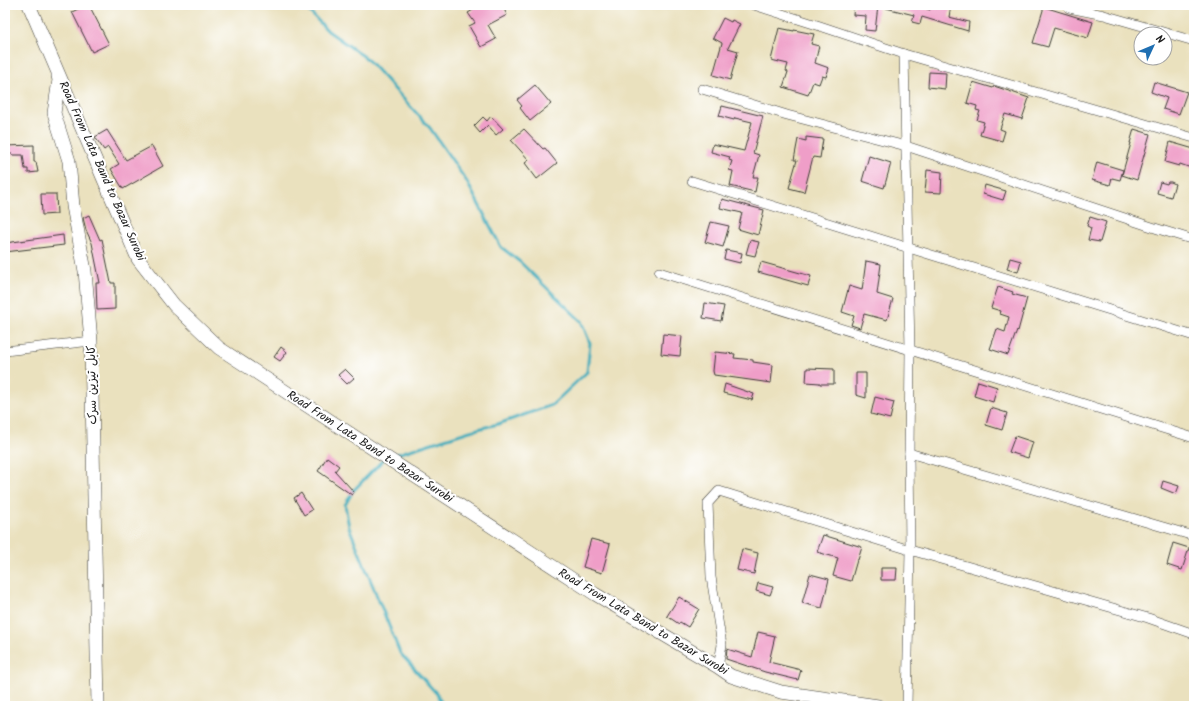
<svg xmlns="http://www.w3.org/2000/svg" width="1199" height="711" viewBox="0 0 1199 711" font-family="Kalam,'Playpen Sans Arabic',sans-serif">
	<rect width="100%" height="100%" fill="#fff"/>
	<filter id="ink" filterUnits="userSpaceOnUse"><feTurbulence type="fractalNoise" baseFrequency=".025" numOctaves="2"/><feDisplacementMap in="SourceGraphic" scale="8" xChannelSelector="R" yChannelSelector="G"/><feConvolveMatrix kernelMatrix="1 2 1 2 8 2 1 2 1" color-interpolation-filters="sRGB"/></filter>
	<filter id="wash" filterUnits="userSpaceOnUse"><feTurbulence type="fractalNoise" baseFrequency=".012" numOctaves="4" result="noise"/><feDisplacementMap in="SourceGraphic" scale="16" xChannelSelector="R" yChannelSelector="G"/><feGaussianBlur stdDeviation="0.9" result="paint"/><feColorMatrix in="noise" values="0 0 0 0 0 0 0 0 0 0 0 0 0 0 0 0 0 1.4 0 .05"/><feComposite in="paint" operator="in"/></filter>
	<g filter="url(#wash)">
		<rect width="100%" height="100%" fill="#eae1be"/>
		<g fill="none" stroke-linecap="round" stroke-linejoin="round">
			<g stroke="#3fadbd" stroke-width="3">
				<polyline points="303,5 328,31 366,58 430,128 467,182 501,247 520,262 581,321 590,343 587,372 552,405 498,424 470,431 391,456"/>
				<polyline points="383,460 353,491 345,505 349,527 400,653 437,694 443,706"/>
			</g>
		</g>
		<g id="blocks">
			<g fill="#ef9ec8">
				<polygon points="86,5 89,5 109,44 92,52 72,12"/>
				<polygon points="470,5 502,5 507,15 488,25 496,39 481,47 469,26 475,23 468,13 473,10"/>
				<polygon points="854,5 878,6 875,31 865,30 866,16 853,15"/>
				<polygon points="887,5 917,6 917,5 924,5 924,8 930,10 931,5 951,5 949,17 969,22 968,31 922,17 920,24 912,22 914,15 886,8"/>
				<polygon points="1044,7 1093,22 1088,38 1054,28 1048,47 1033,43"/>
				<polygon points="723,18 731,22 732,20 740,24 728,48 738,51 730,80 713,75 722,43 713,38"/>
				<polygon points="779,28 794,31 794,30 814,34 811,44 819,46 815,63 829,68 826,77 822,76 819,84 813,82 808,95 783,87 788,72 786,71 788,64 771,60"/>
				<polygon points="929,72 946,73 945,89 928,87"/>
				<polygon points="973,82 993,88 994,86 1000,88 1029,98 1022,119 1005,114 1000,129 1005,131 1002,141 980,135 984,122 977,120 980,111 976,110 977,106 967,103"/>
				<polygon points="1154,82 1187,92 1179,114 1163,109 1167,98 1151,92"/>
				<polygon points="535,85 551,104 530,121 520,108 522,106 517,100"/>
				<polygon points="722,106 763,116 753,153 759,155 753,177 758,177 755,192 730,186 733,171 729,170 732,161 729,160 730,157 711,152 713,144 744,151 752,122 735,118 734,120 719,116"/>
				<polygon points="491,116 503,129 496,135 488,125 480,133 474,126 483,117 487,121"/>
				<polygon points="524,129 543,149 545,148 557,163 537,179 525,163 529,160 511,140"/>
				<polygon points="1134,129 1150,134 1137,180 1122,175 1131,143 1130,143"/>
				<polygon points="107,130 126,160 152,146 163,166 123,189 111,169 119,164 108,147 104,150 95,137"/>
				<polygon points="806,137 823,139 820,158 813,157 804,192 789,188 797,160 794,160 798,139 806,141"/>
				<polygon points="1170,142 1194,149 1194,169 1180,164 1179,166 1165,162"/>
				<polygon points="34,145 34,162 36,162 38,172 28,173 28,169 25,169 23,155 12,155 12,154 5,154 5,146"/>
				<polygon points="869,156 891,163 884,188 862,181"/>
				<polygon points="1097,162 1123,170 1120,180 1112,178 1110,185 1092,180"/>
				<polygon points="927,170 942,172 941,193 925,192"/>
				<polygon points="1160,182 1167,184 1168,182 1171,182 1175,184 1171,197 1157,193"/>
				<polygon points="985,185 1006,191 1003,200 983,194"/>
				<polygon points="41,194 56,194 57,214 42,215"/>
				<polygon points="722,199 764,210 758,235 738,229 742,213 720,208"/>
				<polygon points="89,215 100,240 102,239 111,283 115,283 115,309 97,310 96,283 100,283 92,243 86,230 83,218"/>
				<polygon points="1090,217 1106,222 1100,242 1088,240 1091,228 1087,226"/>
				<polygon points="711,222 729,226 723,247 705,242"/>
				<polygon points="63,235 64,245 5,252 5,243"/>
				<polygon points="750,240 759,242 755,256 746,254"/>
				<polygon points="726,250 742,253 740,263 724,259"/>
				<polygon points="1010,258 1021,261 1018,272 1007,269"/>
				<polygon points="866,261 881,264 877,294 893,299 887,320 864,314 860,328 851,325 854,316 842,312 849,286 862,290"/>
				<polygon points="761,262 811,276 808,286 758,272"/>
				<polygon points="998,287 1013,292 1012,294 1027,298 1018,331 1017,330 1008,355 990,349 997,329 1005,332 1009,317 1000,314 1001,311 991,308"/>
				<polygon points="705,303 724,306 721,321 703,318"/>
				<polygon points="663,334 682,336 680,356 661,354"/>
				<polygon points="281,347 287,352 280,361 274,357"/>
				<polygon points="715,352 735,354 734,358 753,360 753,362 773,365 771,383 714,375 713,371"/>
				<polygon points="807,368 834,369 834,384 820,384 820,383 806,382"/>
				<polygon points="345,369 354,378 347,384 338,375"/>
				<polygon points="856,373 866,373 866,398 856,395"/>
				<polygon points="978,381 997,387 993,402 974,396"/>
				<polygon points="725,384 754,394 752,400 723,393"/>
				<polygon points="875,397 894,402 890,419 871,414"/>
				<polygon points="991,408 1007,413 1002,430 986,425"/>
				<polygon points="1015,436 1033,442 1028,458 1009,452"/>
				<polygon points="327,457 339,466 335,471 354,492 352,495 318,471"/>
				<polygon points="1163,481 1179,486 1176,494 1161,488"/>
				<polygon points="301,493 312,510 304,515 294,498"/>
				<polygon points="823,535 862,547 858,560 857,560 851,581 833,576 838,558 817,552"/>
				<polygon points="591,539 610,544 602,573 583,567"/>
				<polygon points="1173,543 1189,548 1182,570 1167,565"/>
				<polygon points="742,549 758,553 754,574 737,570"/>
				<polygon points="881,568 897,568 896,580 881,580"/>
				<polygon points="810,574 829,579 822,608 802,603"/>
				<polygon points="758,583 773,587 770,595 756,591"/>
				<polygon points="679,597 699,609 688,627 680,622 679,624 667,616"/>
				<polygon points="758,632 775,636 769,662 801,670 798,680 765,672 726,659 727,649 752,657"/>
			</g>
		</g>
	</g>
	<g filter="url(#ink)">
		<use href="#blocks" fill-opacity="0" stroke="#3b3a34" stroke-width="1"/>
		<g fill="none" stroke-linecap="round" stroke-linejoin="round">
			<defs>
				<g id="street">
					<polyline points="754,5 820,26 904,54 1194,138"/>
					<polyline points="1069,5 1069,8 1104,15 1194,41"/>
					<polyline points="904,54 910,350 909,453 910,550 907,706"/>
					<polyline points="702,89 787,115 906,146 1158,229 1194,240"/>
					<polyline points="692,181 1194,336"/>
					<polyline points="659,272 1194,438"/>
					<polyline points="5,351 91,341"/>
					<polyline points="909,453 1194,536"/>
					<polyline points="718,667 722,645 711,577 708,503 719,491 910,550 1148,618 1194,634"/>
				</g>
				<g id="secondary">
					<polyline points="29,5 138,259 174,305 219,348 595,594 718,667 731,676 781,692 878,706"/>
					<polyline points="58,76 59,80 54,113 69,161 73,206 85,271 91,341 98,706"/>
				</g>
			</defs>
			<use href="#street" stroke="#3b3a34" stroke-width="10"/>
			<use href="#secondary" stroke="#3b3a34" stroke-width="14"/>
			<use href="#street" stroke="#fff" stroke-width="9"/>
			<use href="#secondary" stroke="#fff" stroke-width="13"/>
		</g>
	</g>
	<g text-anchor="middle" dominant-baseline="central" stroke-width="4" stroke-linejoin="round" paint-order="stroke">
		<g font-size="12" fill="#1c1c1c" stroke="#fff">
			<text transform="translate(102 171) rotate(66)">Road From Lata Band to Bazar Surobi</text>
			<text transform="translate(92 385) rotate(-91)">کابل تیزین سرک</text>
			<text transform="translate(370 447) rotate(33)">Road From Lata Band to Bazar Surobi</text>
			<text transform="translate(643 622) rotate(31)">Road From Lata Band to Bazar Surobi</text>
		</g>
	</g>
	<rect width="1199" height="711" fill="none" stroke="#fff" stroke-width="20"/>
	<g transform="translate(1153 46) rotate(46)"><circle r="19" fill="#ffffff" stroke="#a4a4a4"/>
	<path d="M0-3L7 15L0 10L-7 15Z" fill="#1f6fb2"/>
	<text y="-6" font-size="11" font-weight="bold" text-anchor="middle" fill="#1c1c1c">N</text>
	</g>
</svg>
